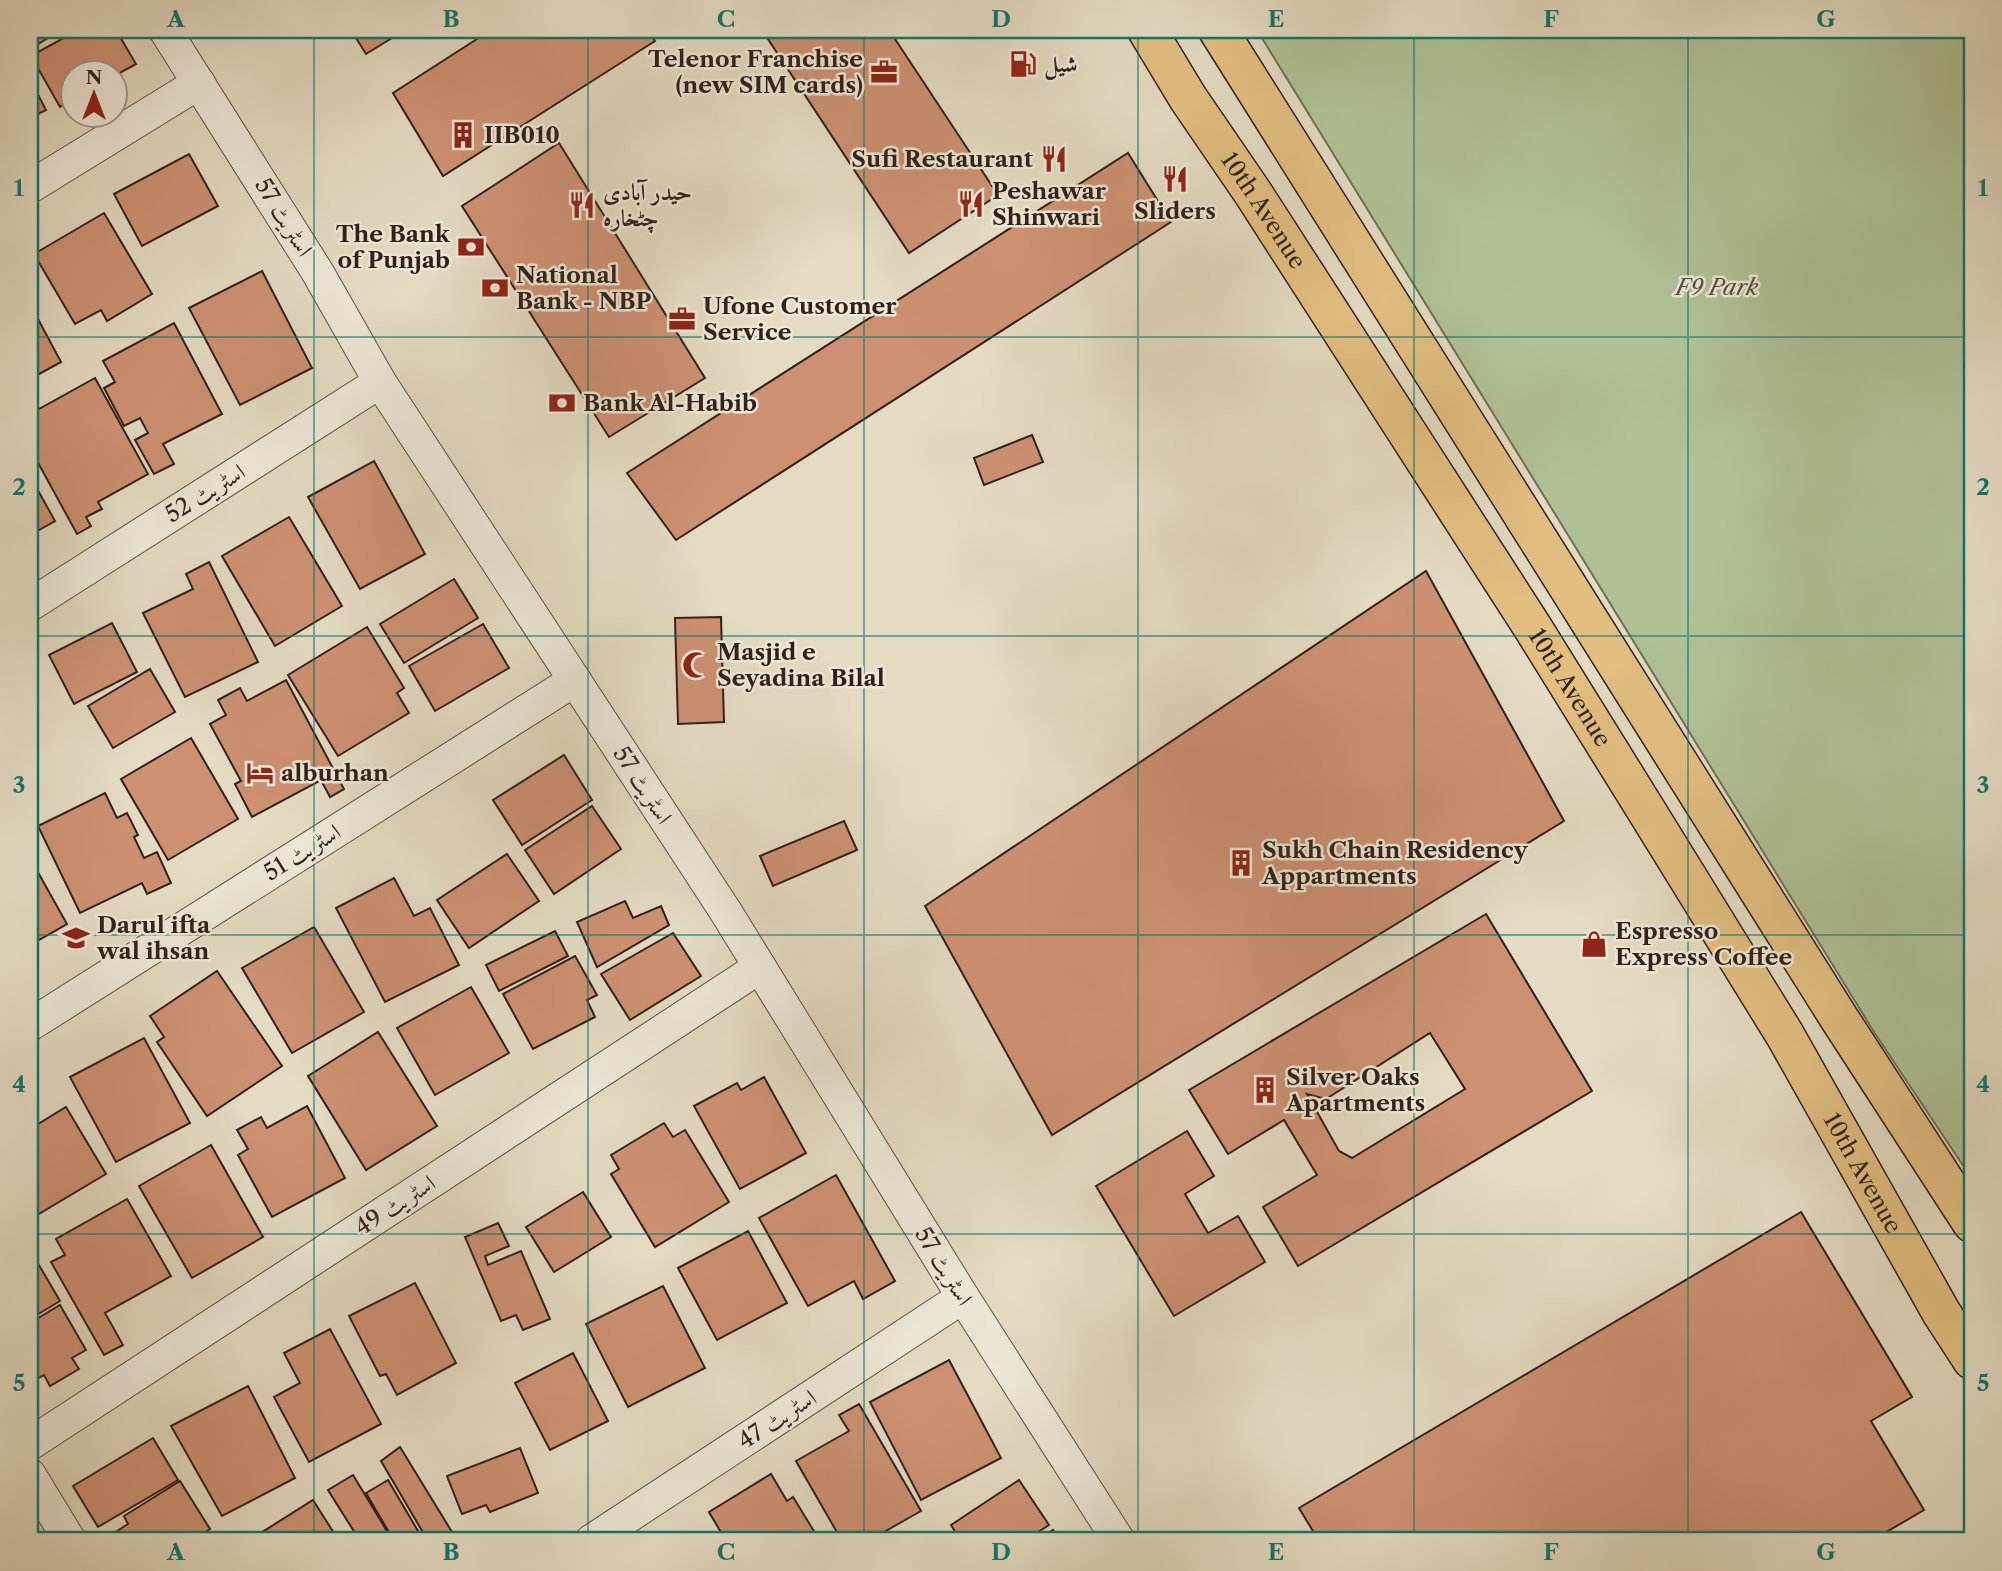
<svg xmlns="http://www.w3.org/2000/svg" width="2002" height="1571" viewBox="0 0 2002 1571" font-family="'Libre Caslon Text',Amiri,serif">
	<rect width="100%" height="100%" fill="#e4dbc2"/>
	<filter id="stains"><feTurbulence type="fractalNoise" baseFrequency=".00286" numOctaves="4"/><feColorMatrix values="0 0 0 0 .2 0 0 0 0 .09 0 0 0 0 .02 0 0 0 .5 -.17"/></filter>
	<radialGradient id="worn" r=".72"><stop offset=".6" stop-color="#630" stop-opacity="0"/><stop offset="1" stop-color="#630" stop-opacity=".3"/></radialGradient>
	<polygon fill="#b0c197" stroke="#717058" stroke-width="2" points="1257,30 1972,30 1972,1179 1874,1032"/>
	<g fill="#cd9172" stroke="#322019" stroke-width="2" fill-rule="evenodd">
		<polygon points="30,30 61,30 30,49"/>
		<polygon points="78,30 116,30 136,64 116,75 74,74 74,99 60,107 31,56"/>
		<polygon points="351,30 405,30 366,54"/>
		<polygon points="491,30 648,30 655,41 443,176 393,93"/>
		<polygon points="769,30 889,30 998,195 909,253 764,33"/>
		<polygon points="33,85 46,110 30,118 30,86"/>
		<polygon points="559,143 705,378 609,437 462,206"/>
		<polygon points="1128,153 1171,222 676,540 627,473"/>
		<polygon points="189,154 218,206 142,246 114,194"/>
		<polygon points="104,213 152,294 107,321 101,310 75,324 34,254"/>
		<polygon points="262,271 312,368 240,405 189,308"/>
		<polygon points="30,304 61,362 30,379"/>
		<polygon points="174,323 222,414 163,444 174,464 154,474 135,440 148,433 140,418 124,426 104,388 115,382 103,361"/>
		<polygon points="95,378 148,474 98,502 102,509 86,517 91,526 77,534 30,448 30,433 34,430 30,414"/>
		<polygon points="1032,435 1043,462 984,485 974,458"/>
		<polygon points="374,461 425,554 360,589 308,497"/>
		<polygon points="30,476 55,521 30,535"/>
		<polygon points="289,517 342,606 275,646 222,556"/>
		<polygon points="209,562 258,662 185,697 143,613 193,589 186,574"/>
		<polygon points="1426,571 1564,821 1052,1135 925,906"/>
		<polygon points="454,579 478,618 404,663 380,624"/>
		<polygon points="721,617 724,722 678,724 675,618"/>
		<polygon points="112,623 137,672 74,704 49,655"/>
		<polygon points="483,624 509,668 435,711 409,666"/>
		<polygon points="367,627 404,688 397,693 409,713 338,756 288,675"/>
		<polygon points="150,669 175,712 113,748 88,706"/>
		<polygon points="286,680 344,789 330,797 321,780 252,817 235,784 241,781 210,724 226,715 218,700 240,688 247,701"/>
		<polygon points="191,738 238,819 168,860 121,779"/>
		<polygon points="564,755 592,800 522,845 493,800"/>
		<polygon points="105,793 117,818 127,813 138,835 134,837 144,858 157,852 171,883 147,894 142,883 80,913 38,826"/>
		<polygon points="592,806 621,849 554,894 525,850"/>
		<polygon points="844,821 857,850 773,886 760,856"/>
		<polygon points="507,854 539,901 469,948 437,900"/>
		<polygon points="30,858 67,924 30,945"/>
		<polygon points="394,878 414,916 430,908 459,965 385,1002 336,908"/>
		<polygon points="625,901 633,918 661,906 669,925 597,967 577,922"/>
		<path d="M 1486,914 L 1592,1091 L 1298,1266 L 1263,1207 L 1317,1175 L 1284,1120 L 1228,1154 L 1189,1090 ZM 1430,1033 L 1465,1089 L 1352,1158 L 1339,1151 L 1307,1094 L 1326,1099 Z"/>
		<polygon points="314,927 364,1012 292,1053 242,968"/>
		<polygon points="555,931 568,956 499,991 486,965"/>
		<polygon points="673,933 701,976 630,1020 601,974"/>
		<polygon points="575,956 597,995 587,1000 595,1017 533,1049 503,994"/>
		<polygon points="217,971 282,1066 207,1116 157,1042 164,1037 150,1016"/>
		<polygon points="471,987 509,1053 435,1095 397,1028"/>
		<polygon points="378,1032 437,1126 366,1170 308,1076"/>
		<polygon points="144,1038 190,1123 116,1162 70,1077"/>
		<polygon points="764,1077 806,1153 740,1189 694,1106 737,1083 741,1090"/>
		<polygon points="307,1106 345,1178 272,1217 238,1155 248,1149 237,1130 261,1117 267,1128"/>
		<polygon points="66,1107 106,1174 37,1215 30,1202 30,1110 38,1124"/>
		<polygon points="664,1123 673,1137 685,1130 729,1202 655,1247 611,1174 619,1169 611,1155"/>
		<polygon points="1187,1131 1214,1176 1185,1194 1208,1233 1238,1216 1265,1262 1174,1316 1096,1186"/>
		<polygon points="211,1145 263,1237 192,1278 139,1186"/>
		<polygon points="836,1175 895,1281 863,1299 854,1281 808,1306 759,1218"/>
		<polygon points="583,1192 611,1237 554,1272 526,1227"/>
		<polygon points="127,1199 171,1276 105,1313 123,1345 104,1355 51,1262 65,1255 56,1239"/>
		<polygon points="1801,1212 1912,1397 1871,1421 1924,1510 1871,1541 1319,1541 1299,1508"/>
		<polygon points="498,1223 509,1246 485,1256 488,1265 521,1251 550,1319 523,1330 516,1315 501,1321 465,1237"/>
		<polygon points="748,1231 787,1303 717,1340 678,1268"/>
		<polygon points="36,1260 60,1301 30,1319 30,1264"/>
		<polygon points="415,1283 456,1363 397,1395 386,1374 380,1376 349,1316"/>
		<polygon points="663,1286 705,1368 628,1407 586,1324"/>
		<polygon points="60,1305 86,1350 72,1358 79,1369 50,1386 44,1375 30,1383 30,1323"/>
		<polygon points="330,1329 381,1424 309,1462 274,1397 300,1383 284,1353"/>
		<polygon points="573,1353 608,1421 550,1450 515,1383"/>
		<polygon points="949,1360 1001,1458 921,1500 870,1402"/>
		<polygon points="248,1386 295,1478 222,1516 171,1426"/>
		<polygon points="859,1404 921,1511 868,1541 842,1541 796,1461 849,1431 839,1415"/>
		<polygon points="153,1438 178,1480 98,1527 73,1486"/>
		<polygon points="400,1447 452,1532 434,1541 428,1541 381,1461"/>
		<polygon points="520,1448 538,1493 490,1512 486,1505 462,1514 447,1476"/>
		<polygon points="771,1474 787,1501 793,1497 820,1541 726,1541 709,1512"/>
		<polygon points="353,1475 393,1541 360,1541 328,1490"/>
		<polygon points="388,1480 421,1536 412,1541 394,1541 366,1493"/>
		<polygon points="1019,1480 1049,1525 1024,1541 961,1541 951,1525"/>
		<polygon points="180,1481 210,1529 191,1541 111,1541 108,1537 128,1524 124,1516"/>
		<polygon points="313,1500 339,1541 248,1541"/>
		<polygon points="1053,1530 1060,1541 1036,1541"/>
	</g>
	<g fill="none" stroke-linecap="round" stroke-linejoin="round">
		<defs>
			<g id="minor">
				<polyline points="165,30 318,273 380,382 726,912 963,1297 1119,1541"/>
				<polyline points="30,187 199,83"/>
				<polyline points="30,605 380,382"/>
				<polyline points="30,1025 575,680"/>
				<polyline points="30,1444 760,967"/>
				<polyline points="30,1475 70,1541"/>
				<polyline points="591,1541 963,1297"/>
			</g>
			<g id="major">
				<path id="s1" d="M 1147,30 L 1188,98 L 1253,193 L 1533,628 L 1651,818 L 1785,1035 L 1941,1312 L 1972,1360"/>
				<polyline points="1218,30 1839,1018 1972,1223"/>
			</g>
		</defs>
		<use href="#minor" stroke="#5e4f43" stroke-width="34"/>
		<use href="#major" stroke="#322019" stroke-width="41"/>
		<use href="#minor" stroke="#ede8d7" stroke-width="32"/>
		<use href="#major" stroke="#e2be81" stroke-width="38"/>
	</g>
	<path fill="none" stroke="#0f766e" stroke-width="2" stroke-opacity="0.55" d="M 314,30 L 314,1541M 588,30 L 588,1541M 864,30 L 864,1541M 1138,30 L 1138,1541M 1414,30 L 1414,1541M 1688,30 L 1688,1541M 30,337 L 1972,337M 30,636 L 1972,636M 30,935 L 1972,935M 30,1234 L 1972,1234"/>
	<defs>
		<symbol id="fuel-bare" viewBox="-9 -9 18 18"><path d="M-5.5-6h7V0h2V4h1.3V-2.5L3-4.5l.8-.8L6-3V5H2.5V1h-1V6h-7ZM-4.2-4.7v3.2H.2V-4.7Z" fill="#8f2418" stroke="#ede8d7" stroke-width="2.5" paint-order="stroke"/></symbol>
		<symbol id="office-bare" viewBox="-9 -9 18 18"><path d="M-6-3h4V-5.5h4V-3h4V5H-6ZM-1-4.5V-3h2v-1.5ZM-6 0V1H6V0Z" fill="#8f2418" stroke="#ede8d7" stroke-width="2.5" paint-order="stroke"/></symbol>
		<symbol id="building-bare" viewBox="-9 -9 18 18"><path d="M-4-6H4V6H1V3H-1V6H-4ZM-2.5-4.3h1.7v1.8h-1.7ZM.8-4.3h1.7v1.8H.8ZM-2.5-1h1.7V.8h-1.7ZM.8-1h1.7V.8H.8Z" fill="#8f2418" stroke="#ede8d7" stroke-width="2.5" paint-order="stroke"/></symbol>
		<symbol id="restaurant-bare" viewBox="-9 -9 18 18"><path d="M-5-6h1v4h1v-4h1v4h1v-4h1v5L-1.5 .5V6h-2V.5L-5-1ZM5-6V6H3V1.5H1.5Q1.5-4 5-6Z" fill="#8f2418" stroke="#ede8d7" stroke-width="2.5" paint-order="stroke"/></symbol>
		<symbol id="bank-bare" viewBox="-9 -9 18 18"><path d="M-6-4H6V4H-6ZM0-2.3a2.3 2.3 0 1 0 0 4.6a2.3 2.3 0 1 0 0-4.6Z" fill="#8f2418" stroke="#ede8d7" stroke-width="2.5" paint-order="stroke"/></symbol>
		<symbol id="mosque-bare" viewBox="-9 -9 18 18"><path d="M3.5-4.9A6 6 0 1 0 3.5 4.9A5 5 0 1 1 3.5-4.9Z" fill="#8f2418" stroke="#ede8d7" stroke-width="2.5" paint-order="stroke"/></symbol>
		<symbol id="hotel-bare" viewBox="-9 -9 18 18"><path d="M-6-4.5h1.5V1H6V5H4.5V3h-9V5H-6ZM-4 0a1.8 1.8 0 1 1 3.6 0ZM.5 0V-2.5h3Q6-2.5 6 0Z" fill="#8f2418" stroke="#ede8d7" stroke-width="2.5" paint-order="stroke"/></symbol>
		<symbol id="school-bare" viewBox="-9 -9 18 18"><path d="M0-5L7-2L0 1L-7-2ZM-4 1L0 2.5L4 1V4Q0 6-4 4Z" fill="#8f2418" stroke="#ede8d7" stroke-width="2.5" paint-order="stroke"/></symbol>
		<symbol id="shop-bare" viewBox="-9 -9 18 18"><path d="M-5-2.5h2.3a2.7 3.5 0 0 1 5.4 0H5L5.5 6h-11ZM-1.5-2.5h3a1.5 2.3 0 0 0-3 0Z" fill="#8f2418" stroke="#ede8d7" stroke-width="2.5" paint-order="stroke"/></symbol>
	</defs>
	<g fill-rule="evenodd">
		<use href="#fuel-bare" x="1004" y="45" width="38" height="38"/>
		<use href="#office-bare" x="865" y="53" width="38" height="38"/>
		<use href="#building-bare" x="444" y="116" width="38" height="38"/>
		<use href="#restaurant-bare" x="1035" y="140" width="38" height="38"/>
		<use href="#restaurant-bare" x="1156" y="160" width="38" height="38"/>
		<use href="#restaurant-bare" x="952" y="185" width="38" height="38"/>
		<use href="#restaurant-bare" x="563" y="186" width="38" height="38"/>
		<use href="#bank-bare" x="452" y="228" width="38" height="38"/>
		<use href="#bank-bare" x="476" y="269" width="38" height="38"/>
		<use href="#office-bare" x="663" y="300" width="38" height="38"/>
		<use href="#bank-bare" x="543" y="384" width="38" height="38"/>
		<use href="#mosque-bare" x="677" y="646" width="38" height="38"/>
		<use href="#hotel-bare" x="241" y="754" width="38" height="38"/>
		<use href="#building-bare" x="1222" y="844" width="38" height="38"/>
		<use href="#school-bare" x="57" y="919" width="38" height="38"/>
		<use href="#shop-bare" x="1575" y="925" width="38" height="38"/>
		<use href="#building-bare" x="1246" y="1071" width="38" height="38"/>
	</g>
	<g text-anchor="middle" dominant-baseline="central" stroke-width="5" stroke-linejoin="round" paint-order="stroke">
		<g font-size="23" font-weight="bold" fill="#322019" stroke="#ede8d7" text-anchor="start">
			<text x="863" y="59" text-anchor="end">Telenor Franchise<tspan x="863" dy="26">(new SIM cards)</tspan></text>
			<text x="1044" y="64">شیل</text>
			<text x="484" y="135">IIB010</text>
			<text x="1033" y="159" text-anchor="end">Sufi Restaurant</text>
			<text x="992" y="191">Peshawar<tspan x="992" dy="26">Shinwari</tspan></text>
			<text x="603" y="192">حیدر آبادی<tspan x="603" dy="26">چٹخارہ</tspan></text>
			<text x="1175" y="211" text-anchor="middle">Sliders</text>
			<text x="450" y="234" text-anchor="end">The Bank<tspan x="450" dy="26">of Punjab</tspan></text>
			<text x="516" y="275">National<tspan x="516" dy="26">Bank - NBP</tspan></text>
			<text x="703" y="306">Ufone Customer<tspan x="703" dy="26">Service</tspan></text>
			<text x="583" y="403">Bank Al-Habib</text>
			<text x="717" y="652">Masjid e<tspan x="717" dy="26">Seyadina Bilal</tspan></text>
			<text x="281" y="773">alburhan</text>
			<text x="1262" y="850">Sukh Chain Residency<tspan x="1262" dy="26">Appartments</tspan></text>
			<text x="97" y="925">Darul ifta<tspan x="97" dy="26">wal ihsan</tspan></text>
			<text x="1615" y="931">Espresso<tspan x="1615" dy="26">Express Coffee</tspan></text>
			<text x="1286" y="1077">Silver Oaks<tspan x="1286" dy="26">Apartments</tspan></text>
		</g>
		<g font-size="23" fill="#322019" stroke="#ede8d7">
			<text stroke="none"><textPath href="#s1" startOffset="215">10th Avenue</textPath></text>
			<text transform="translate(284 217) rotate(58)">اسٹریٹ 57</text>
			<text transform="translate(205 493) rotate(-32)">اسٹریٹ 52</text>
			<text stroke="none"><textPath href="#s1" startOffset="782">10th Avenue</textPath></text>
			<text transform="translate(643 785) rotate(57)">اسٹریٹ 57</text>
			<text transform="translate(302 852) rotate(-32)">اسٹریٹ 51</text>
			<text stroke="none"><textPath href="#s1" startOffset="1349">10th Avenue</textPath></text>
			<text transform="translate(395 1205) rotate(-33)">اسٹریٹ 49</text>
			<text transform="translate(944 1266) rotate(58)">اسٹریٹ 57</text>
			<text transform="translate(777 1419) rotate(-33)">اسٹریٹ 47</text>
		</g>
		<g font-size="23" font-style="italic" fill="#58503f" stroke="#ede8d7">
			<text x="1717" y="287">F9 Park</text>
		</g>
	</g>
	<rect width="2002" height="1571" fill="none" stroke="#e4dbc2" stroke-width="77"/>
	<g transform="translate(94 94)"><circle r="33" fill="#ede8d7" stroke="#a2988b" stroke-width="2"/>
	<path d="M0-5L12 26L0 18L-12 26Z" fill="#8f2418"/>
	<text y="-10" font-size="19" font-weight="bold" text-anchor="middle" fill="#322019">N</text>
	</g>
	<rect x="38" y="38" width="1926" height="1494" fill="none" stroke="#0f766e" stroke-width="2.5"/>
	<g font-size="23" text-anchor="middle" font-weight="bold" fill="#0f766e">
		<text x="176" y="27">A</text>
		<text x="451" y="27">B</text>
		<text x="726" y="27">C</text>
		<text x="1001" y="27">D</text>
		<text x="1276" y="27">E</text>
		<text x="1551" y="27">F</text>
		<text x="1826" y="27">G</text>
		<text x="19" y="196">1</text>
		<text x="1983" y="196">1</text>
		<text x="19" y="495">2</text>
		<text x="1983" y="495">2</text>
		<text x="19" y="793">3</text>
		<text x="1983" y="793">3</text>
		<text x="19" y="1092">4</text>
		<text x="1983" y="1092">4</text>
		<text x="19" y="1391">5</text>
		<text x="1983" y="1391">5</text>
		<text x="176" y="1560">A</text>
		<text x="451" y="1560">B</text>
		<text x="726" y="1560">C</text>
		<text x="1001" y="1560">D</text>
		<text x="1276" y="1560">E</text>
		<text x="1551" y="1560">F</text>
		<text x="1826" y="1560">G</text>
	</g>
	<rect width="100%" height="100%" filter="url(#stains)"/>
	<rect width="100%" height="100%" fill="url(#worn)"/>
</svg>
